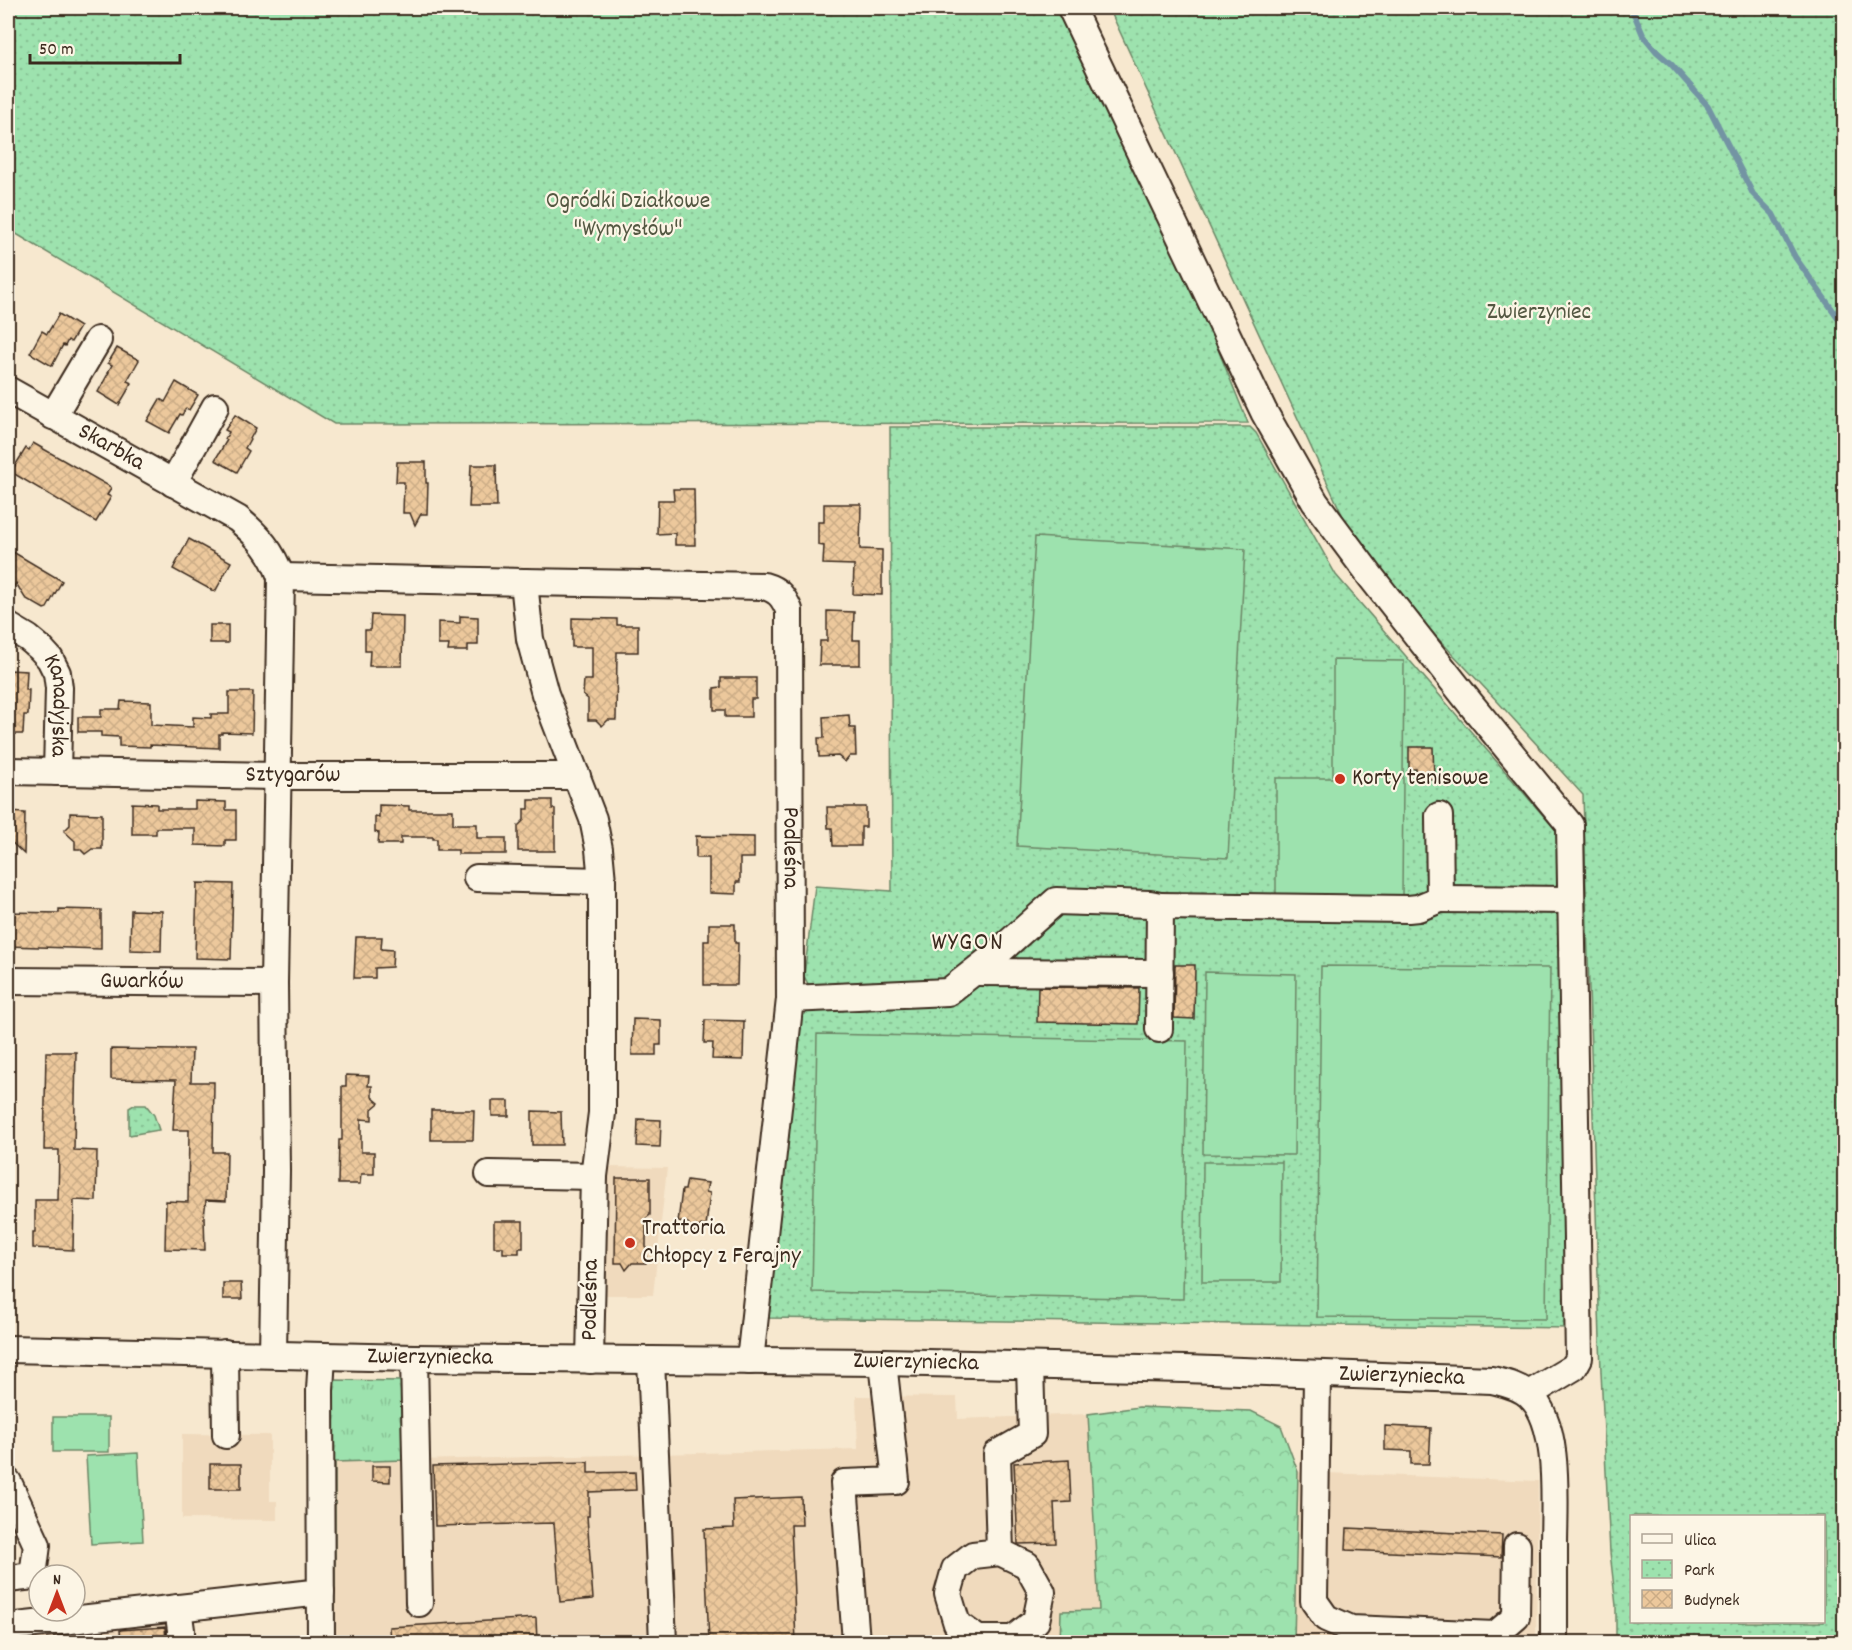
<svg xmlns="http://www.w3.org/2000/svg" width="1852" height="1650" viewBox="0 0 1852 1650" font-family="Dekko,sans-serif">
	<defs>
		<pattern id="grass-tufts" width="24" height="20" patternUnits="userSpaceOnUse" patternTransform="scale(1.5)"><rect width="24" height="20" fill="#9de2ae"/><path d="M3 7l-1-3M5 7V3M7 7l1-3M15 17l-1-3M17 17v-4M19 17l1-3" fill="none" stroke="#88c295"/></pattern>
		<pattern id="forest-crowns" width="20" height="18" patternUnits="userSpaceOnUse" patternTransform="scale(1.5)"><rect width="20" height="18" fill="#9de2ae"/><path d="M2 6a3 3 0 1 1 6 0M12 15a3 3 0 1 1 6 0" fill="none" stroke="#88c295"/></pattern>
		<pattern id="park-dots" width="8" height="8" patternUnits="userSpaceOnUse" patternTransform="scale(1.5)"><rect width="8" height="8" fill="#9de2ae"/><path d="M2 2h.1M6 6h.1" fill="none" stroke="#88c295" stroke-width="1.8" stroke-linecap="round"/></pattern>
		<pattern id="building-cross-hatch" width="8" height="8" patternUnits="userSpaceOnUse" patternTransform="scale(1.5)"><rect width="8" height="8" fill="#ecc89c"/><path d="M0 0l8 8M0 8l8-8" fill="none" stroke="#cbac86"/></pattern>
	</defs>
	<rect width="100%" height="100%" fill="#f7e8cf"/>
	<filter id="ink" filterUnits="userSpaceOnUse"><feTurbulence type="fractalNoise" baseFrequency=".0167" numOctaves="2"/><feDisplacementMap in="SourceGraphic" scale="12" xChannelSelector="R" yChannelSelector="G"/><feConvolveMatrix kernelMatrix="1 2 1 2 8 2 1 2 1" color-interpolation-filters="sRGB"/></filter>
	<g filter="url(#ink)">
		<g fill="#f0dabd">
			<polygon points="608,1167 667,1168 653,1295 606,1295"/>
			<polygon points="856,1396 957,1397 958,1419 1088,1414 1099,1611 1061,1612 1060,1642 335,1642 335,1462 858,1449"/>
			<polygon points="182,1434 270,1435 270,1501 277,1501 277,1520 182,1519"/>
			<polygon points="1298,1472 1538,1481 1536,1642 1294,1642"/>
			<polygon points="173,1622 172,1642 8,1642 8,1631"/>
		</g>
		<polygon fill="url(#grass-tufts)" stroke="#6c8666" stroke-width="1.5" points="333,1380 403,1381 406,1460 335,1462 335,1642 329,1642 329,1461"/>
		<polygon fill="url(#forest-crowns)" stroke="#6c8666" stroke-width="1.5" points="1139,1407 1251,1411 1281,1426 1298,1472 1294,1642 1060,1642 1061,1611 1099,1610 1088,1414"/>
		<g fill="url(#park-dots)" stroke="#6c8666" stroke-width="1.5" fill-rule="evenodd">
			<polygon points="8,8 1079,8 1248,423 334,424 8,229"/>
			<path d="M 1109,8 L 1844,8 L 1844,1642 L 1616,1642 L 1616,1606 L 1610,1552 L 1601,1372 L 1583,795 L 1498,702 L 1362,558 ZM 1632,1516 L 1824,1516 L 1824,1622 L 1632,1622 Z"/>
			<polygon points="890,427 1250,427 1256,433 1336,575 1560,835 1570,1328 767,1318 799,1019 810,1010 810,988 804,976 815,886 892,891"/>
			<polygon points="134,1105 146,1105 154,1115 159,1130 129,1135 129,1108"/>
		</g>
		<g fill="#9de2ae" stroke="#6c8666" stroke-width="1.5">
			<polygon points="1035,537 1245,549 1228,858 1017,846"/>
			<polygon points="1333,660 1404,661 1402,897 1276,896 1276,778 1333,778"/>
			<polygon points="1321,966 1550,968 1546,1319 1317,1317"/>
			<polygon points="1205,972 1296,974 1294,1155 1203,1154"/>
			<polygon points="817,1034 1187,1041 1183,1299 812,1292"/>
			<polygon points="1203,1162 1282,1162 1281,1282 1202,1282"/>
			<rect x="53" y="1417" width="56" height="35"/>
			<polygon points="138,1453 143,1541 91,1544 86,1456"/>
		</g>
		<g fill="none" stroke-linecap="round" stroke-linejoin="round">
			<polyline stroke="#7394a3" stroke-width="6" points="1629,8 1635,16 1643,35 1657,52 1671,64 1708,106 1753,194 1773,214 1795,257 1844,326"/>
		</g>
		<g fill="url(#building-cross-hatch)" stroke="#3b2a1e" stroke-width="1.5">
			<polygon points="59,314 80,327 71,342 68,340 65,346 63,345 52,366 30,353 42,331 47,334"/>
			<polygon points="117,348 139,360 127,381 132,383 119,405 98,392 109,372 108,372 112,365 108,363"/>
			<polygon points="176,382 198,395 189,410 186,408 182,415 180,414 169,433 147,421 160,399 165,402"/>
			<polygon points="235,415 256,428 245,448 249,451 237,472 215,460 227,440 225,439 229,432 225,430"/>
			<polygon points="33,443 109,486 111,489 107,495 111,497 96,522 11,472 26,448 29,450"/>
			<polygon points="397,462 426,462 426,483 428,483 427,514 421,514 415,525 410,513 403,513 404,482 396,482"/>
			<polygon points="471,465 496,465 497,507 469,507"/>
			<polygon points="673,489 694,489 695,545 675,545 675,533 657,534 658,500 674,500"/>
			<polygon points="824,504 861,504 860,549 882,550 882,595 853,594 854,565 823,564 824,546 818,545 818,522 824,522"/>
			<polygon points="189,539 231,562 215,592 173,569"/>
			<polygon points="8,549 62,581 47,608 44,609 25,598 16,583 8,597"/>
			<polygon points="827,611 854,612 853,640 860,640 860,665 819,665 820,641 827,641"/>
			<polygon points="371,615 403,616 402,666 369,666 370,651 365,651 365,630 370,630"/>
			<polygon points="460,616 478,617 478,645 468,645 468,651 448,651 449,645 438,645 438,622 460,623"/>
			<polygon points="572,618 617,619 617,625 638,625 638,652 617,652 616,720 608,720 602,726 596,720 588,720 588,699 583,695 584,680 592,680 592,647 572,647"/>
			<rect x="210" y="625" width="18" height="18"/>
			<polygon points="8,670 27,671 26,690 29,690 28,715 24,715 23,734 8,734"/>
			<polygon points="721,678 756,678 756,699 751,699 751,717 725,717 725,710 714,710 714,688 721,687"/>
			<polygon points="229,692 253,692 252,733 222,732 222,734 219,734 219,748 150,745 150,747 119,746 119,737 101,736 101,732 78,732 78,717 101,717 101,709 120,709 121,701 151,702 151,725 193,727 193,717 211,718 211,714 229,714"/>
			<polygon points="849,715 850,728 855,728 856,756 850,756 845,762 838,756 819,757 818,738 824,738 823,717"/>
			<polygon points="1409,747 1433,747 1434,779 1416,779 1416,769 1409,769"/>
			<polygon points="529,800 552,800 552,809 555,809 555,851 518,851 518,826 524,820 524,809 529,809"/>
			<polygon points="195,801 226,802 226,810 236,810 236,840 225,840 225,846 195,845 195,828 156,828 156,834 132,834 132,803 157,804 157,809 195,809"/>
			<polygon points="379,805 409,806 409,810 453,810 453,824 477,824 477,838 506,838 506,854 458,854 458,850 437,850 437,839 433,839 433,837 401,837 401,844 378,844 379,833 375,832 375,816 379,817"/>
			<polygon points="827,807 866,807 866,827 861,827 861,846 833,846 832,828 828,828"/>
			<polygon points="8,812 25,813 24,854 8,839"/>
			<polygon points="70,813 102,814 102,849 92,849 85,854 80,849 75,849 75,841 64,831 70,825"/>
			<polygon points="696,836 754,837 754,858 740,858 740,882 736,882 736,894 709,893 709,858 696,858"/>
			<polygon points="197,883 233,884 231,959 195,958"/>
			<polygon points="59,909 101,910 101,949 8,946 8,912 59,913"/>
			<polygon points="131,910 162,911 161,951 130,950"/>
			<polygon points="709,924 735,924 735,943 738,943 737,985 704,985 704,941 709,941"/>
			<polygon points="356,937 382,937 381,949 393,950 392,967 375,968 375,978 354,978"/>
			<polygon points="1175,965 1195,965 1194,1019 1174,1018"/>
			<polygon points="1038,987 1139,988 1138,1024 1037,1022"/>
			<polygon points="633,1019 661,1020 661,1045 656,1045 656,1055 632,1055"/>
			<polygon points="705,1020 744,1021 743,1060 712,1059 713,1043 704,1043"/>
			<polygon points="111,1049 176,1050 176,1049 192,1049 191,1082 214,1082 213,1152 227,1152 226,1201 206,1200 204,1217 205,1250 165,1249 166,1201 188,1202 189,1130 173,1130 176,1080 111,1079"/>
			<polygon points="46,1052 76,1052 74,1150 97,1151 96,1201 74,1200 73,1250 33,1248 33,1232 35,1232 35,1200 58,1200 59,1150 44,1150"/>
			<polygon points="346,1075 369,1076 368,1086 372,1086 372,1097 379,1103 372,1109 372,1120 361,1119 361,1152 374,1152 374,1174 361,1174 360,1184 338,1184 339,1140 342,1140 342,1086 346,1086"/>
			<rect x="492" y="1101" width="17" height="15"/>
			<polygon points="431,1110 474,1110 473,1140 431,1140"/>
			<polygon points="532,1111 561,1112 562,1145 532,1145"/>
			<polygon points="638,1119 661,1120 660,1147 637,1146"/>
			<polygon points="616,1178 650,1178 650,1215 646,1218 646,1263 632,1263 626,1270 622,1263 615,1263"/>
			<polygon points="687,1180 708,1183 706,1192 710,1193 706,1226 701,1225 694,1232 688,1223 678,1222 682,1190 685,1190"/>
			<polygon points="494,1221 523,1221 523,1248 519,1248 519,1253 503,1253 503,1247 494,1247"/>
			<polygon points="223,1283 241,1283 242,1299 223,1299"/>
			<polygon points="1385,1426 1431,1428 1429,1464 1411,1464 1411,1451 1385,1450"/>
			<polygon points="1069,1460 1071,1502 1054,1503 1056,1543 1018,1544 1014,1463"/>
			<polygon points="588,1462 588,1473 635,1472 636,1490 589,1492 589,1516 587,1516 593,1599 560,1602 554,1523 435,1526 433,1466"/>
			<rect x="210" y="1464" width="31" height="25"/>
			<polygon points="372,1466 390,1466 390,1482 372,1481"/>
			<polygon points="801,1497 802,1525 791,1525 796,1642 709,1642 704,1529 734,1528 733,1500"/>
			<polygon points="1347,1528 1502,1535 1501,1557 1346,1550"/>
			<polygon points="536,1618 537,1642 390,1642 389,1627"/>
			<polygon points="165,1627 166,1642 121,1642 120,1630"/>
		</g>
		<g fill="none" stroke-linecap="round" stroke-linejoin="round">
			<defs>
				<g id="minor">
					<polyline points="1071,8 1264,412 1315,502 1371,577 1470,703 1570,825 1579,1358 1574,1367 1529,1394"/>
					<path id="s1" d="M 8,390 L 238,519 C 259,537 272,551 281,577 L 274,983 L 276,1171 L 273,1354"/>
					<polyline points="53,416 98,340"/>
					<polyline points="173,483 215,407"/>
					<polyline points="281,577 524,582 530,639 545,694 593,819 599,849 602,881 602,1113 594,1176 590,1360"/>
					<path id="s2" d="M 524,582 L 764,586 C 778,590 783,596 789,610 L 790,999 L 750,1361"/>
					<path id="s3" d="M 8,626 L 28,638 L 40,648 L 50,659 L 57,673 L 59,688 L 57,772"/>
					<path id="s4" d="M 8,771 L 278,776 L 577,776"/>
					<polyline points="477,878 602,881"/>
					<polyline points="1440,899 1571,900"/>
					<polyline points="1160,906 1408,909 1418,908 1440,899 1439,816"/>
					<polyline points="975,972 1160,973"/>
					<path id="s5" d="M 8,981 L 274,983"/>
					<polyline points="790,999 948,992 994,956 1056,901 1150,904 1160,906 1159,1029"/>
					<polyline points="489,1174 594,1176"/>
					<path id="s6" d="M 8,1349 L 414,1358 L 883,1362 L 1185,1369 L 1492,1380 C 1504,1383 1520,1386 1530,1396 C 1561,1424 1554,1506 1554,1546 C 1554,1578 1554,1610 1554,1642"/>
					<polyline points="225,1353 226,1435"/>
					<polyline points="414,1358 419,1603"/>
					<polyline points="651,1360 663,1642"/>
					<polyline points="1317,1375 1314,1601 1326,1618 1351,1629 1495,1635 1516,1617 1517,1546"/>
					<polyline points="8,1482 37,1545 33,1576 8,1579"/>
					<polyline points="1000,1552 1027,1565 1042,1592 1036,1621 1013,1639 978,1639 957,1624 948,1594 955,1569 973,1555 1000,1552 997,1454 1032,1434 1030,1366"/>
					<polyline points="178,1608 181,1630 181,1642"/>
					<polyline points="8,1627 321,1592"/>
					<polyline points="321,1642 320,1390 322,1356"/>
					<polyline points="856,1642 844,1483 896,1481 883,1362"/>
				</g>
			</defs>
			<use href="#minor" stroke="#3b2a1e" stroke-width="30"/>
			<use href="#minor" stroke="#fcf5e5" stroke-width="26"/>
		</g>
	</g>
	<g fill="#c8321e" stroke="#fcf5e5" stroke-width="2">
		<circle cx="1340" cy="779" r="6"/>
		<circle cx="630" cy="1243" r="6"/>
	</g>
	<g text-anchor="middle" dominant-baseline="central" stroke-width="4.5" stroke-linejoin="round" paint-order="stroke">
		<g font-size="24" fill="#545842" stroke="#fcf5e5">
			<text x="628" y="202">Ogródki Działkowe<tspan x="628" dy="28">"Wymysłów"</tspan></text>
			<text x="1539" y="313">Zwierzyniec</text>
		</g>
		<g font-size="24" fill="#3b2a1e" stroke="#fcf5e5">
			<text stroke="none"><textPath href="#s1" startOffset="118">Skarbka</textPath></text>
			<text stroke="none"><textPath href="#s3" startOffset="102">Kanadyjska</textPath></text>
			<text stroke="none"><textPath href="#s4" startOffset="285">Sztygarów</textPath></text>
			<text stroke="none"><textPath href="#s2" startOffset="514">Podleśna</textPath></text>
			<text stroke="none"><textPath href="#s5" startOffset="134">Gwarków</textPath></text>
			<text transform="translate(591 1300) rotate(-89)">Podleśna</text>
			<text stroke="none"><textPath href="#s6" startOffset="422">Zwierzyniecka</textPath></text>
			<text stroke="none"><textPath href="#s6" startOffset="908">Zwierzyniecka</textPath></text>
			<text stroke="none"><textPath href="#s6" startOffset="1394">Zwierzyniecka</textPath></text>
		</g>
		<g font-size="24" fill="#3b2a1e" stroke="#fcf5e5" text-anchor="start">
			<text x="1352" y="779">Korty tenisowe</text>
			<text x="642" y="1229">Trattoria<tspan x="642" dy="28">Chłopcy z Ferajny</tspan></text>
		</g>
		<g font-size="26" letter-spacing="1.5" fill="#3b2a1e" stroke="#fcf5e5">
			<text x="968" y="943">WYGON</text>
		</g>
	</g>
	<rect width="1852" height="1650" fill="none" stroke="#fcf5e5" stroke-width="30"/>
	<rect x="15" y="15" width="1822" height="1620" fill="none" stroke="#3b2a1e" stroke-width="2" filter="url(#ink)"/>
	<rect x="1630" y="1515" width="195" height="108" fill="#fcf5e5" stroke="#afa495" stroke-width="1.5"/>
	<rect x="1642" y="1534" width="30" height="9" fill="#fcf5e5" stroke="#afa495" stroke-width="1.5"/>
	<text x="1684" y="1545" font-size="18" fill="#3b2a1e">Ulica</text>
	<rect x="1642" y="1560" width="30" height="18" fill="url(#park-dots)" stroke="#afa495" stroke-width="1.5"/>
	<text x="1684" y="1575" font-size="18" fill="#3b2a1e">Park</text>
	<rect x="1642" y="1590" width="30" height="18" fill="url(#building-cross-hatch)" stroke="#afa495" stroke-width="1.5"/>
	<text x="1684" y="1605" font-size="18" fill="#3b2a1e">Budynek</text>
	<g transform="translate(57 1593)"><circle r="28" fill="#fcf5e5" stroke="#afa495" stroke-width="1.5"/>
	<path d="M0-4.5L10 22L0 15L-10 22Z" fill="#c8321e"/>
	<text y="-9" font-size="16" font-weight="bold" text-anchor="middle" fill="#3b2a1e">N</text>
	</g>
	<path d="M30 54v9h150v-9" fill="none" stroke="#3b2a1e" stroke-width="3"/>
	<text x="39" y="54" font-size="18" fill="#3b2a1e" stroke="#fcf5e5" stroke-width="4.5" paint-order="stroke">50 m</text>
</svg>
